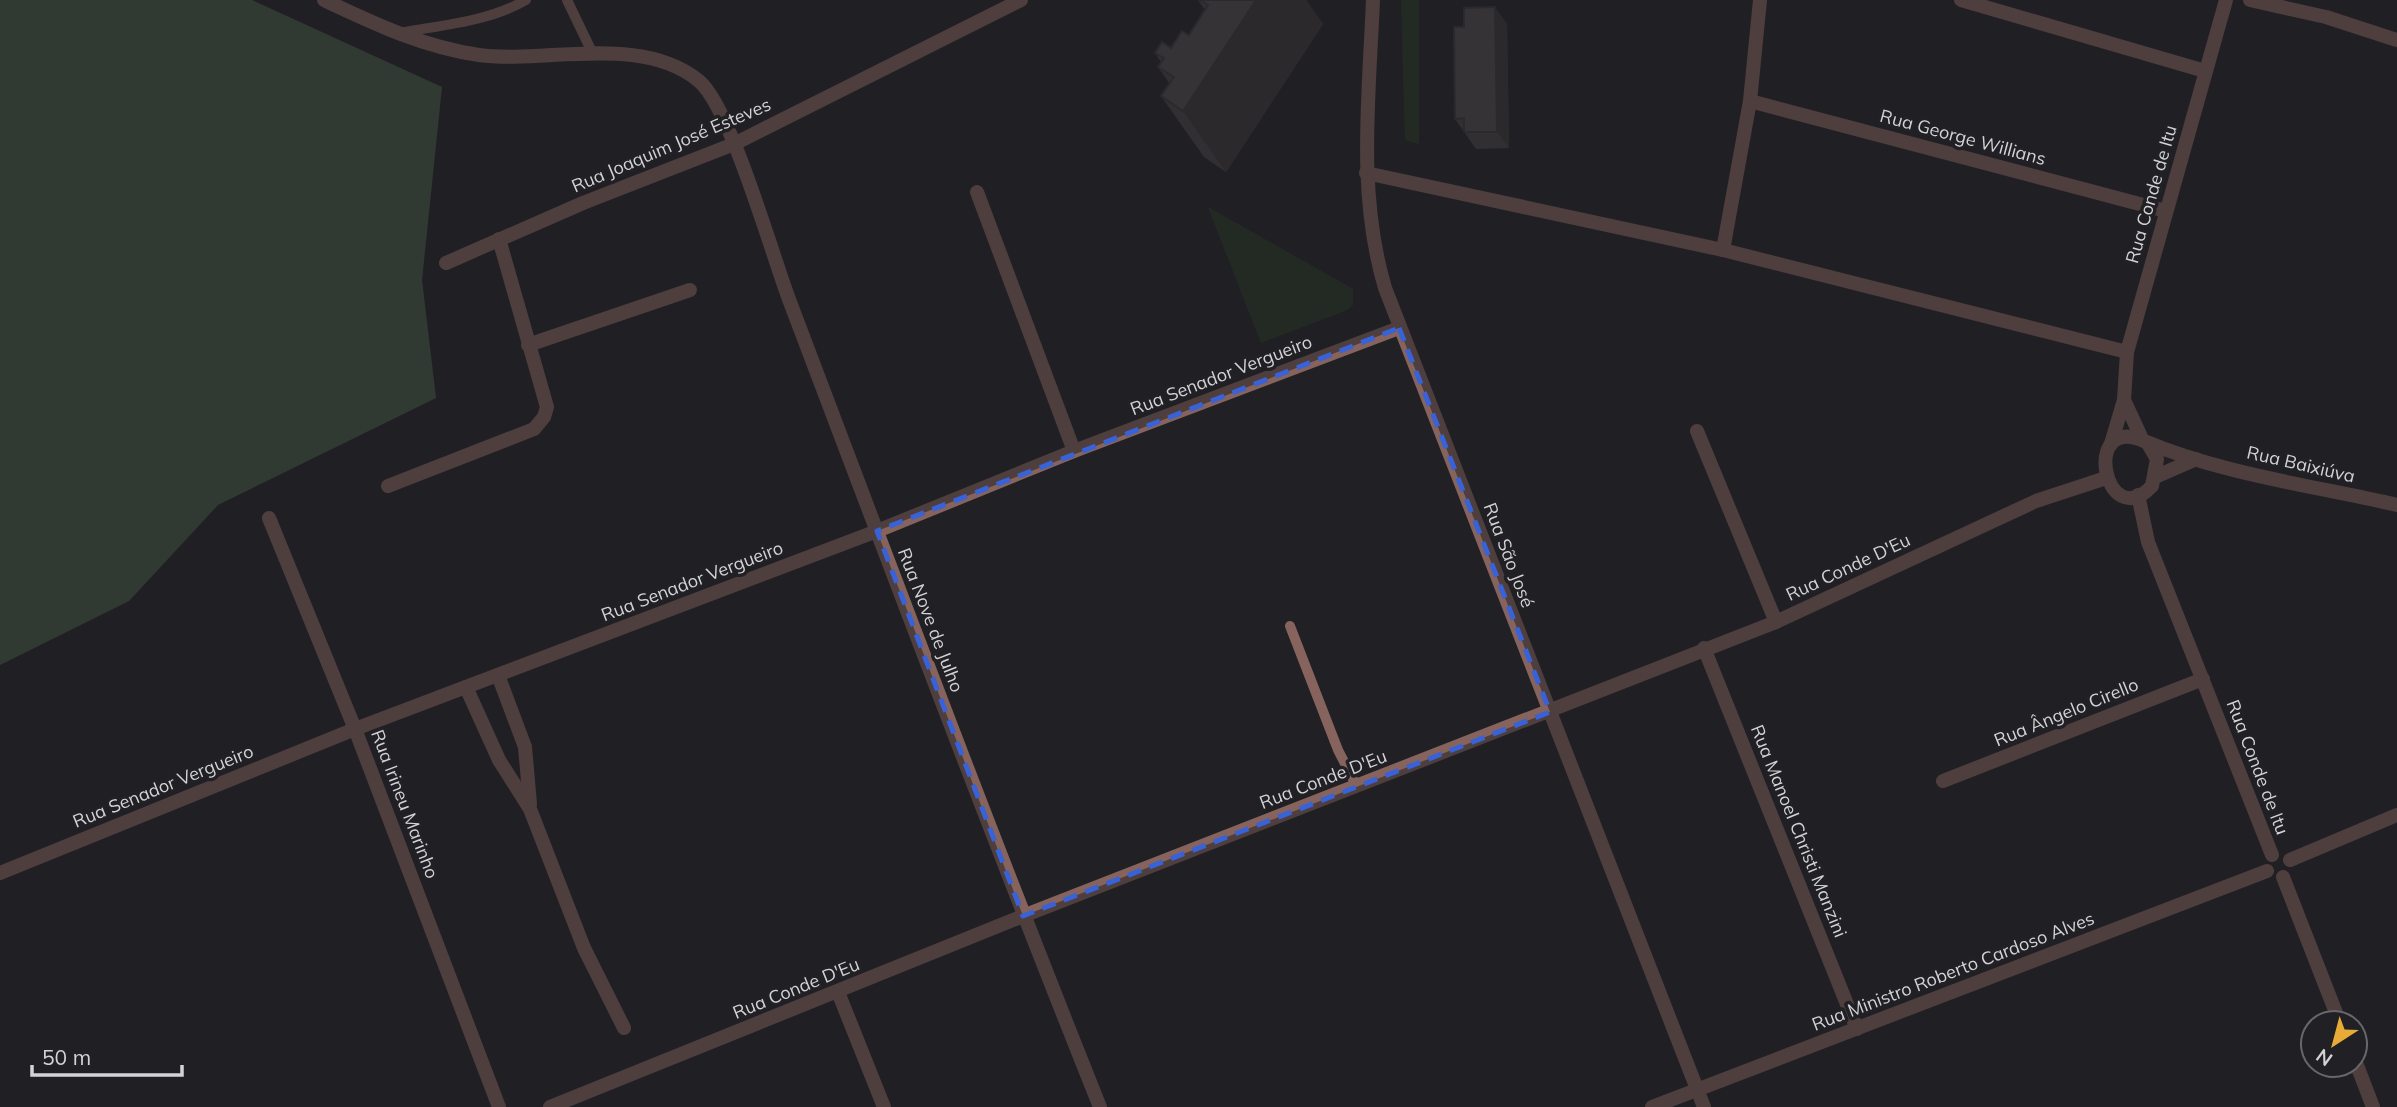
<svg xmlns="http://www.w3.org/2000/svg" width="2397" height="1107" viewBox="0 0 2397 1107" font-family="Mulish,sans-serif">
	<rect width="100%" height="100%" fill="#212025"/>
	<g fill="#273625">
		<polygon points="1401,0 1419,0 1419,144 1405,140"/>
		<polygon points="1208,207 1353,289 1353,305 1347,310 1261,343"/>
	</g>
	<polygon fill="#465a44" points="0,0 252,0 442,87 422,280 436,398 218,505 129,601 0,665"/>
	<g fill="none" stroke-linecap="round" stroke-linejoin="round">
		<g stroke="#86635c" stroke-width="10">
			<polyline points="567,0 592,52"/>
			<path d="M 399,33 C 441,25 488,22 526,0"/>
			<polyline points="1290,626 1338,750 1357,787"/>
		</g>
		<g stroke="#86635c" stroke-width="14">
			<path d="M 1373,0 C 1369,98 1357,193 1385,288 L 1704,1107"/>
			<polyline points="1961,0 2205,71"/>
			<polyline points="2250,0 2326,17 2397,40"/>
			<polyline points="1750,101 2166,211"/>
			<polyline points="1366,173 1723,250 2127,352"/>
			<polyline points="977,192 1074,451"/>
			<polyline points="1723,250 1750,101 1760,0"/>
			<polyline points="446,263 583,203 734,144 1021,0"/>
			<polyline points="528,345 690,290"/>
			<polyline points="2124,400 2142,439"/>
			<polyline points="1697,431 1776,622"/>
			<path d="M 2147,442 L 2157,459 L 2152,486 C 2105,536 2080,413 2144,441 C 2222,474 2315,486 2397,505"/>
			<polyline points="2111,444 2124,400 2127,352 2226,0"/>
			<polyline points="2155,477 2196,459"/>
			<polyline points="388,486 534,429 544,417 547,407 499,239"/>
			<polyline points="2138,495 2148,542 2272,855"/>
			<polyline points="269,518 355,729 499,1107"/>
			<polyline points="1704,648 1857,1029"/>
			<polyline points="498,675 525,747 530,804"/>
			<polyline points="466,687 499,760 530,809 584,948 624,1028"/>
			<polyline points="1943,781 2203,679"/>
			<polyline points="2290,860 2397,815"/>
			<polyline points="0,873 355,729 877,531 1074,451 1399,328"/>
			<polyline points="2283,877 2340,1023"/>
			<polyline points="838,992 884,1107"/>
			<polyline points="2355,1060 2373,1107"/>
			<polyline points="550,1107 1023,916 1776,622 2036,501 2106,478"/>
			<polyline points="1652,1107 2267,871"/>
		</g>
		<path stroke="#86635c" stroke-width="14" d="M 324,0 C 375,24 423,47 479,55 C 545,64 641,33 699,81 C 731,108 772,255 790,302 C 892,571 993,840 1100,1107"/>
	</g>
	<g fill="#454043">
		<polygon points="1198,0 1306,0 1323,24 1226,172 1204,157 1161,96 1170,84 1158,67 1161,62 1155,53 1171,48 1189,35 1205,10"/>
		<polygon points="1507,24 1509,148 1476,149 1455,119"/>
	</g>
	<g fill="#383437">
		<polygon points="1256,0 1306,0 1323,24 1226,172 1183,111"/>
		<polygon points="1495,7 1507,24 1509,148 1497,132"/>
	</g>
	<g fill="#504b4e" stroke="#383437" stroke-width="2">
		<polygon points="1200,0 1256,0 1183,111 1161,96 1174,77 1158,67 1164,58 1155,53 1162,42 1171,48 1182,31 1189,35 1208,5"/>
		<polygon points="1495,7 1497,132 1464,132 1464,118 1455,119 1454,27 1464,27 1464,8"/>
	</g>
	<path d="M0 0H2397V1107H0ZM 1399,328 L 1550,712 L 1023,916 L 877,531 Z" fill="#212025" fill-opacity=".55" fill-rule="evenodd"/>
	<path fill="none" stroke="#3862d8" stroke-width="5" stroke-dasharray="14 9" stroke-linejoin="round" d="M 1399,328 L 1550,712 L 1023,916 L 877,531 Z"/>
	<g text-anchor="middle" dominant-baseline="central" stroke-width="7" stroke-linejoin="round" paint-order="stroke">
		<g font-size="18" fill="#d3d2d5" stroke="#212025">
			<text transform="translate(1963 137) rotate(15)">Rua George Willians</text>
			<text transform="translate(671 145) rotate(-23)">Rua Joaquim José Esteves</text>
			<text transform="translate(2151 194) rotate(-74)">Rua Conde de Itu</text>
			<text transform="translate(1221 375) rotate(-21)">Rua Senador Vergueiro</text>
			<text transform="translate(2301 464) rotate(13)">Rua Baixiúva</text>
			<text transform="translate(1509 555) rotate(69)">Rua São José</text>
			<text transform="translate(1848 567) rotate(-25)">Rua Conde D'Eu</text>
			<text transform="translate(692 581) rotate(-21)">Rua Senador Vergueiro</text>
			<text transform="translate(931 620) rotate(69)">Rua Nove de Julho</text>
			<text transform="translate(2066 712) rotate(-22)">Rua Ângelo Cirello</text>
			<text transform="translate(2258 767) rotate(69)">Rua Conde de Itu</text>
			<text transform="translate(1323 779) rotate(-21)">Rua Conde D'Eu</text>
			<text transform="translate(163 786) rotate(-22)">Rua Senador Vergueiro</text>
			<text transform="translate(405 804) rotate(69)">Rua Irineu Marinho</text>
			<text transform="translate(1799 831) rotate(68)">Rua Manoel Christi Manzini</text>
			<text transform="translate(1953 971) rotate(-21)">Rua Ministro Roberto Cardoso Alves</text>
			<text transform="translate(796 988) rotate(-22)">Rua Conde D'Eu</text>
		</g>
	</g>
	<g transform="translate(2334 1044) rotate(216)"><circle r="33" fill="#212025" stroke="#68676b" stroke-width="2"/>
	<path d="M0-5L12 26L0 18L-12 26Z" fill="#e9ab38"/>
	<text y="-10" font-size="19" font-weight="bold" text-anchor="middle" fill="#d3d2d5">N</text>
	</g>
	<path d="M32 1065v10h150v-10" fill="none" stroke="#d3d2d5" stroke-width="3.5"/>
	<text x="42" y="1065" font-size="21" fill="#d3d2d5" stroke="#212025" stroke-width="5" paint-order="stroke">50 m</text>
</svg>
